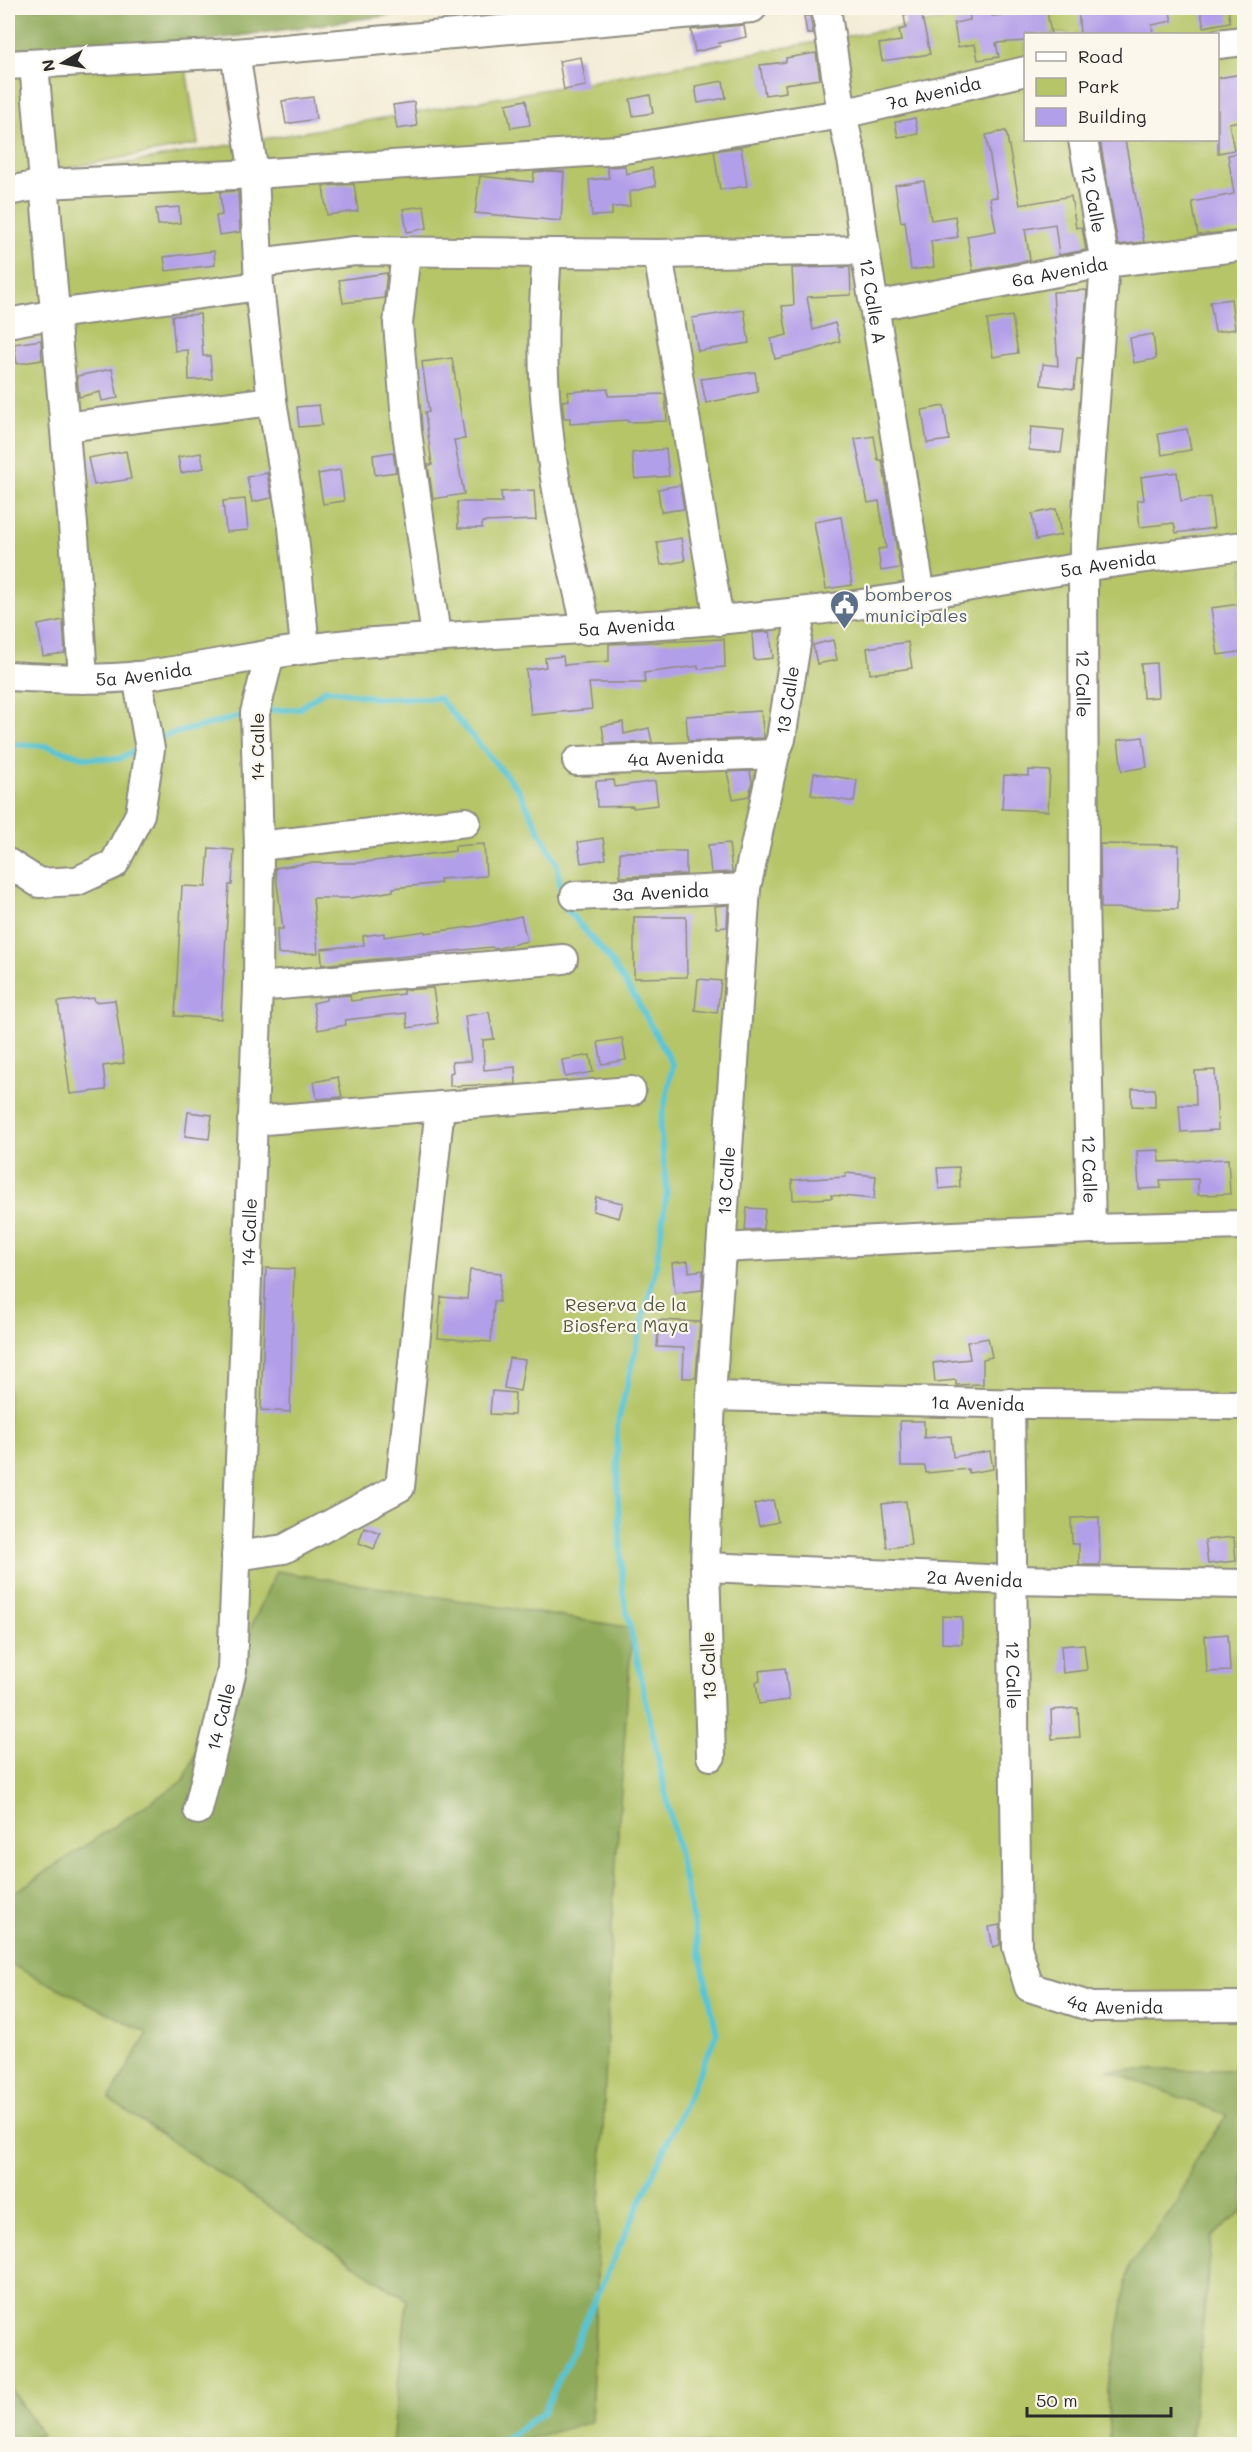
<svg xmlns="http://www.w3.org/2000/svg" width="1252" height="2452" viewBox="0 0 1252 2452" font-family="Mali,sans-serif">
	<rect width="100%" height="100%" fill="#fbf7ec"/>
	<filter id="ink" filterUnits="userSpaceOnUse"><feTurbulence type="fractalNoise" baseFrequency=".0167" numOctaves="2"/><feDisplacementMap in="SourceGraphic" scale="12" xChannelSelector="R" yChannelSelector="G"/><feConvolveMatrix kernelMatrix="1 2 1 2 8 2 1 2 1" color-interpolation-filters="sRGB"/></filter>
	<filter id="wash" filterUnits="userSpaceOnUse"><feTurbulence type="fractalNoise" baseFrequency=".008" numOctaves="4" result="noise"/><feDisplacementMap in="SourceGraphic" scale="24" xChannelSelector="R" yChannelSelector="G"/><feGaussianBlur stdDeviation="1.35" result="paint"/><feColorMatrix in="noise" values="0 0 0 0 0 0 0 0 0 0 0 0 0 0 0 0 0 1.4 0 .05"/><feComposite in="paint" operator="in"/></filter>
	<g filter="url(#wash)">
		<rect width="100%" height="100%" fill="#f2ebd4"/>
		<g fill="#b5c567" stroke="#707849" stroke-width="1.5" fill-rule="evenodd">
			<path d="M 1009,8 L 1244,8 L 1244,2444 L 8,2444 L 8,184 ZM 1026,34 L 1218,34 L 1218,140 L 1026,140 Z"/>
			<polygon points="182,44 198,144 8,179 8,56"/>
		</g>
		<g fill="#90aa5c" stroke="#5e6a44" stroke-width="1.5">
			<polygon points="8,8 441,8 182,44 8,56"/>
			<polygon points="276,1571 632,1628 611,1937 591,2422 508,2444 392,2444 407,2300 109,2099 148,2033 8,1963 8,1897 184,1780"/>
			<polygon points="1107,2070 1244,2070 1244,2210 1212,2236 1190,2444 1109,2444 1108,2390 1129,2266 1178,2202 1194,2162 1227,2115"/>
			<polygon points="8,2384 42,2435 8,2444"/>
		</g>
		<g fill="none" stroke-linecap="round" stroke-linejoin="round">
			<g stroke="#58c4d2" stroke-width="6">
				<polyline points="264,711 299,709 326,689 376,698 439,698 518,789 557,864 563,905 607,956 636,999 673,1065 660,1127 667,1191 656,1267 617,1426 618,1499 623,1593 717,2034 544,2412 498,2444"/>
				<polyline points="155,741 168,735 249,714"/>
				<polyline points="8,744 46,746 87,758 119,759 140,748"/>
			</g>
		</g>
		<g id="blocks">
			<g fill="#b29fe9">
				<polygon points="990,8 992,16 1047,12 1051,34 1026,34 1026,41 996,43 999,57 978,60 975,44 958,47 954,23 970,20 969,11"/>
				<polygon points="1078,8 1169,8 1172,21 1152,25 1153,34 1080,34"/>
				<polygon points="1200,8 1228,8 1230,22 1204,27"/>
				<polygon points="921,12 930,54 882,61 879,44 901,41 899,30 906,28 904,15"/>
				<polygon points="804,16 810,16 813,34 807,34"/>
				<polygon points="744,25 746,37 719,43 720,46 695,52 691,30"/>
				<polygon points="816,53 820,79 785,84 786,92 765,95 760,65 786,62 786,58"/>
				<polygon points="581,57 586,86 564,90 559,61"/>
				<polygon points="1242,74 1245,120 1229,123 1234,150 1218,153 1218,78"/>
				<polygon points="723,81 726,98 698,103 695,86"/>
				<polygon points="650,95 653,113 633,116 630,99"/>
				<polygon points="313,97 316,119 286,124 282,101"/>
				<polygon points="526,100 530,125 511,128 506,104"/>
				<polygon points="414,102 417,126 397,129 393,105"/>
				<polygon points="915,118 918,134 898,137 895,122"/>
				<polygon points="1006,131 1020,205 1071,196 1076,228 1082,227 1086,250 1059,255 1055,224 1025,229 1030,260 973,271 967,236 996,231 990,198 997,197 986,135"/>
				<polygon points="1100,140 1125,140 1144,242 1118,245"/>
				<polygon points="741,147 747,186 720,190 714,151"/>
				<polygon points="1245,152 1245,230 1198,235 1192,202 1234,194 1228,155"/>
				<polygon points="625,166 626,174 652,168 656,186 629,192 630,206 612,207 612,215 592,216 589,180 609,178 607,167"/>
				<polygon points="551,171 564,172 561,221 475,213 480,176 533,182 534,172"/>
				<polygon points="924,181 931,220 955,216 958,237 931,241 934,267 911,270 905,221 901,222 895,185"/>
				<polygon points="354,184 358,211 327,215 323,186"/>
				<polygon points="238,191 240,232 219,235 216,216 222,215 220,192"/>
				<polygon points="424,206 427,228 407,232 403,209"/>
				<polygon points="179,207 180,223 158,225 156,209"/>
				<polygon points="214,251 215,265 166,271 164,257"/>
				<polygon points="850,267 851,295 807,297 813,330 835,323 840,341 814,350 775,359 771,339 787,335 782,306 794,305 792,268"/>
				<polygon points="387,273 384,298 343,303 339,280"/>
				<polygon points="1087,290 1082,358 1077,358 1074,389 1041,385 1043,364 1058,366 1053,292"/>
				<polygon points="1231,299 1235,329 1215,332 1210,302"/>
				<polygon points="744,310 749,343 698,351 692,318"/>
				<polygon points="200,314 203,356 210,356 212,379 189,380 188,350 175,351 172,316"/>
				<polygon points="1012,316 1018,353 993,357 987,320"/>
				<polygon points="1153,334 1156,359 1134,363 1130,338"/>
				<polygon points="41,340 42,360 17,364 14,344"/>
				<polygon points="452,358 465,439 454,440 464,494 433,499 428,465 432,465 425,412 429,412 422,362"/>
				<polygon points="112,369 118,398 102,401 100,392 79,397 77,376"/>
				<polygon points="755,372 758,392 706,403 701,379"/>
				<polygon points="608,389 608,396 665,394 667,421 628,422 627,420 570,424 570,418 564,418 562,401 569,400 568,392"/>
				<polygon points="319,405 322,425 299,427 297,407"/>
				<polygon points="944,406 949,440 927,443 922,410"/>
				<polygon points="1031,427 1064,430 1061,453 1029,450"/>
				<polygon points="1187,429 1191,450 1162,455 1158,434"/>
				<polygon points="874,436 878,460 882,460 900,568 881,571 878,549 886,548 879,501 868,503 855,439"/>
				<polygon points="666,449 669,476 635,479 632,453"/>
				<polygon points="126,451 131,479 94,485 88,458"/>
				<polygon points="393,452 396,472 375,475 373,455"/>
				<polygon points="201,453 204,468 181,473 178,457"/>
				<polygon points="340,470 344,501 323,504 318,474"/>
				<polygon points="1177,472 1181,501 1210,497 1214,528 1176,533 1174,523 1140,527 1137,500 1144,500 1141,477"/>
				<polygon points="267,473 272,498 252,502 247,477"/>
				<polygon points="680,485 684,509 661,512 658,489"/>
				<polygon points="534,490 536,520 482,522 482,528 458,528 457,502 502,502 501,492"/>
				<polygon points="245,499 248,530 226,532 223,501"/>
				<polygon points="1056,509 1061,535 1036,540 1032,514"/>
				<polygon points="841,517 852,585 826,589 814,522"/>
				<polygon points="681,538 685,561 661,565 657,542"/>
				<polygon points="1239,604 1245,651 1218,655 1211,608"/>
				<polygon points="63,620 65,653 43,656 38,625"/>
				<polygon points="770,632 773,658 754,660 752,633"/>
				<polygon points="724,639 725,667 698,669 698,666 644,673 645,683 589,683 592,709 531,715 526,670 546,667 545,658 563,656 564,665 609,661 609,644"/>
				<polygon points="833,640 837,660 817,664 813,645"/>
				<polygon points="908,642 912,668 870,674 867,648"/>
				<polygon points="1156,663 1158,697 1143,698 1141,664"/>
				<polygon points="761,711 764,738 688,741 686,716"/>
				<polygon points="623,722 624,734 649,728 652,742 605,744 602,726"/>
				<polygon points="1143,737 1147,767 1122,771 1118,740"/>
				<polygon points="1029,770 1050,771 1048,811 1002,809 1004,775 1029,776"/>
				<polygon points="750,771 752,782 749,796 733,799 727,772"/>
				<polygon points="814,773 857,780 854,802 811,795"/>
				<polygon points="614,780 615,787 655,781 658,805 633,808 633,806 597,807 596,781"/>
				<polygon points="603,838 606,859 581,863 578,842"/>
				<polygon points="729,843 732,872 711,873 708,845"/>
				<polygon points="484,844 486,876 440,879 441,883 393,888 393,891 351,898 313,898 318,953 278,954 277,929 283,929 275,868 309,863 357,863 455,851 455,846"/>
				<polygon points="1100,844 1179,845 1178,909 1101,908"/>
				<polygon points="209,848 234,850 232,885 229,885 221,1019 175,1016 182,886 206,887"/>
				<polygon points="666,851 686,851 686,874 620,877 620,852"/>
				<polygon points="728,905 727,927 717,928 715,906"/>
				<polygon points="521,916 527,941 495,949 492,947 322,965 321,949 364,945 363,936 384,933 384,937 425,931 425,933 478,926"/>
				<polygon points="634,917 686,917 687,977 634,978"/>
				<polygon points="698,979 721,981 717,1013 695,1010"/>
				<polygon points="433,988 438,1023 408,1028 406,1013 345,1020 346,1025 318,1030 313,1003 326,1000 326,997 350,995 351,1001 403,994 403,990"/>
				<polygon points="94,998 95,1002 115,1000 124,1063 103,1066 106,1090 70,1094 58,1002"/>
				<polygon points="489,1012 494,1039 483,1040 484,1070 515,1067 516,1084 450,1086 450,1073 453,1072 452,1062 471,1061 465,1016"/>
				<polygon points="622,1038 626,1060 602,1064 598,1042"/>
				<polygon points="590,1055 593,1072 565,1077 562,1060"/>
				<polygon points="1215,1070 1218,1130 1181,1132 1179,1105 1196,1105 1195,1071"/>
				<polygon points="338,1077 342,1097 317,1099 314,1082"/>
				<polygon points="1132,1089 1155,1089 1155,1107 1132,1106"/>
				<polygon points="188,1112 212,1115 209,1139 185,1136"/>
				<polygon points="1159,1150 1159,1162 1228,1159 1230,1194 1198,1195 1198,1179 1160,1180 1161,1188 1139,1189 1137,1151"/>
				<polygon points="959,1167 960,1187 939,1189 937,1168"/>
				<polygon points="846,1173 876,1176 874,1199 831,1195 832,1198 793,1200 792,1180 846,1177"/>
				<polygon points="596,1197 623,1203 619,1218 593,1211"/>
				<polygon points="747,1208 765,1209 763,1229 745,1230"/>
				<polygon points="688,1261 689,1272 703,1270 702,1290 675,1293 672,1263"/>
				<polygon points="266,1268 294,1269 290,1412 261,1410"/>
				<polygon points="470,1270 501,1273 499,1302 494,1301 491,1342 438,1338 441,1297 467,1299"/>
				<polygon points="659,1320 700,1322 696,1378 683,1378 684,1348 657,1347"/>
				<polygon points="988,1338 992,1357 983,1359 983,1384 956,1385 956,1380 935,1382 933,1363 970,1359 967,1342"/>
				<polygon points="509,1358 525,1360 520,1391 504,1388"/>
				<polygon points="492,1391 515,1393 514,1415 490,1414"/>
				<polygon points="900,1421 924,1421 924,1438 951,1436 953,1457 990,1451 993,1469 969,1473 968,1469 926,1473 925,1466 901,1466"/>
				<polygon points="773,1500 778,1522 759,1526 754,1504"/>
				<polygon points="906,1501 911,1545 887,1548 882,1504"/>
				<polygon points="1099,1517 1100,1565 1079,1565 1079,1544 1072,1544 1071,1518"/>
				<polygon points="364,1527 380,1533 374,1549 359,1543"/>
				<polygon points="1234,1537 1236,1561 1208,1564 1205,1540"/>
				<polygon points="942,1616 962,1617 962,1644 942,1643"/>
				<polygon points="1228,1634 1230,1671 1207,1672 1205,1636"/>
				<polygon points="1084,1644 1087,1670 1063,1673 1061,1646"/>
				<polygon points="785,1668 789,1700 759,1704 756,1682 760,1681 759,1671"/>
				<polygon points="1078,1708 1080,1737 1052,1739 1051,1710"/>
				<polygon points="1000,1925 1000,1945 993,1947 989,1927"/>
			</g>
		</g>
	</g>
	<g filter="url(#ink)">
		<use href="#blocks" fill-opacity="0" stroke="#8e8b80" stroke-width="1.5"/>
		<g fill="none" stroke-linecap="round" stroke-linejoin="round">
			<defs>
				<g id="minor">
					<path id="s1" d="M 826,8 L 842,114 L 853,164 L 865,250 L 921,596"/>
					<polyline points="1218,44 1244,41"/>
					<polyline points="235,53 254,174 259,286 272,401 293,527 305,648"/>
					<polyline points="34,64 75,549 83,679"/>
					<polyline points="8,65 235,53 752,8"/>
					<path id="s2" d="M 1083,140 L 1105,263 L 1083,567 L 1084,896 L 1091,1229"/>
					<path id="s3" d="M 8,191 L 45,184 L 254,174 L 618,150 L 842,114 L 1026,71"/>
					<polyline points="406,252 398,324 407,432 436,636"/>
					<path d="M 547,253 C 543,308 541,364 547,418 C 554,490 571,560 587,630"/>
					<polyline points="658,254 719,621"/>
					<polyline points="258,263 355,251 658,254 865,250"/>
					<path id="s4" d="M 875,306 L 1105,263 L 1244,246"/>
					<polyline points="8,323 56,314 259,286"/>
					<polyline points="65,427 272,401"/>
					<path id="s5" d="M 8,676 C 51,678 95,681 139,676 C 209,667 278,650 349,644 C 499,631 649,629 799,612 C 894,602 988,582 1083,567 C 1137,558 1191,553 1244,546"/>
					<path id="s6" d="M 577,761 L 775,754"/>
					<polyline points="259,846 466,822"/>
					<polyline points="8,863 39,883 77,881 114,864 140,814 150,749 137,676"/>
					<path id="s7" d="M 575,896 L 746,888"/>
					<polyline points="258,987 563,959"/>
					<polyline points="252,1121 631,1091"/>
					<polyline points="721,1248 1091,1229 1244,1225"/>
					<path id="s8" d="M 711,1396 L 1024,1404 L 1244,1405"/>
					<path id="s9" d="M 1010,1403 L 1017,1947 L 1029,1987 L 1092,2007 L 1244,2006"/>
					<polyline points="236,1556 284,1549 400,1487 440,1106"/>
					<path id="s10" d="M 705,1567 L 1011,1580 L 1244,1584"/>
					<path id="s11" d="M 711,1756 L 705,1567 L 711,1396 L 746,888 L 775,754 L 781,739 L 801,612"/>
					<path id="s12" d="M 198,1810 L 232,1670 L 258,987 L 259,846 L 255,713 L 270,654"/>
				</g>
			</defs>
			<use href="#minor" stroke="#8e8b80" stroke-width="32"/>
			<use href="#minor" stroke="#fff" stroke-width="28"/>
		</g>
	</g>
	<defs>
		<symbol id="civic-pin" viewBox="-11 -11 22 30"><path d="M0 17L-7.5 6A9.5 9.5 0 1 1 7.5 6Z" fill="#5c6f8a" stroke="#fbf7ec"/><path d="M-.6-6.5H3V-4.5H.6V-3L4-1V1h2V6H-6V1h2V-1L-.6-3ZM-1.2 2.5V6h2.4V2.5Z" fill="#fff"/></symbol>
	</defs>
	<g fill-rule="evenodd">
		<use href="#civic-pin" x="828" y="588" width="33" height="45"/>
	</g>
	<g text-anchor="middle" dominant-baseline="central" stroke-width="4.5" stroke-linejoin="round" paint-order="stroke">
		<g font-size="18" fill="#2b2b2b" stroke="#fbf7ec">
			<text stroke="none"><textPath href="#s3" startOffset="933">7a Avenida</textPath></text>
			<text stroke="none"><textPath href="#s2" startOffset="60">12 Calle</textPath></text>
			<text stroke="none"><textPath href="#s4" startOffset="188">6a Avenida</textPath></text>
			<text stroke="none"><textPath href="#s1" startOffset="297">12 Calle A</textPath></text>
			<text stroke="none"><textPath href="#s5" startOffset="1108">5a Avenida</textPath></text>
			<text stroke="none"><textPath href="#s5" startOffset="622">5a Avenida</textPath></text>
			<text stroke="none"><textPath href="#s5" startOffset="136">5a Avenida</textPath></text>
			<text stroke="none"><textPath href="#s2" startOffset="546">12 Calle</textPath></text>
			<text stroke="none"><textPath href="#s11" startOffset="1062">13 Calle</textPath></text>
			<text transform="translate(257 747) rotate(-90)">14 Calle</text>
			<text stroke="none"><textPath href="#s6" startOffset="99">4a Avenida</textPath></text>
			<text stroke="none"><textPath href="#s7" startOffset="86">3a Avenida</textPath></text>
			<text stroke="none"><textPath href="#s2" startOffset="1032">12 Calle</textPath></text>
			<text stroke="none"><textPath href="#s11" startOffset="576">13 Calle</textPath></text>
			<text stroke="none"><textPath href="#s12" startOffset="582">14 Calle</textPath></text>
			<text stroke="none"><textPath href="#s8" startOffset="267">1a Avenida</textPath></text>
			<text stroke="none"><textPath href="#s10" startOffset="270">2a Avenida</textPath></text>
			<text transform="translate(708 1666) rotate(-92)">13 Calle</text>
			<text stroke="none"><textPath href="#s9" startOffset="272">12 Calle</textPath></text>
			<text stroke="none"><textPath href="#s12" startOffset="96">14 Calle</textPath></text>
			<text stroke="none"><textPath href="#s9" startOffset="675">4a Avenida</textPath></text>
		</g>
		<g font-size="18" fill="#4e5e75" stroke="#fbf7ec" text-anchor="start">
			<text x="865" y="594">bomberos<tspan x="865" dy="21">municipales</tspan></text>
		</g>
		<g font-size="18" fill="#54593d" stroke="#fbf7ec">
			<text x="626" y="1304">Reserva de la<tspan x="626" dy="21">Biosfera Maya</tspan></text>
		</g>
	</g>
	<rect width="1252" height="2452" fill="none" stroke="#fbf7ec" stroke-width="30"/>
	<rect x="1024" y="33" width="195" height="108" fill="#fbf7ec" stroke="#a8a59f" stroke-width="1.5"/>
	<rect x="1036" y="52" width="30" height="9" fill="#ffffff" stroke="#a8a59f" stroke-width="1.5"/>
	<text x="1078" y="63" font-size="18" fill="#2b2b2b">Road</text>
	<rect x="1036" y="78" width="30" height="18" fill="#b5c567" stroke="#a8a59f" stroke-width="1.5"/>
	<text x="1078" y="93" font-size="18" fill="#2b2b2b">Park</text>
	<rect x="1036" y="108" width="30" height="18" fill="#b29fe9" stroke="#a8a59f" stroke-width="1.5"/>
	<text x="1078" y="123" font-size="18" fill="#2b2b2b">Building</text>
	<g transform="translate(63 63) rotate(260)" stroke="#fbf7ec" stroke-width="4.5" paint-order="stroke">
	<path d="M0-4.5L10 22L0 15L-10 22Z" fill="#2b2b2b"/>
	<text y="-9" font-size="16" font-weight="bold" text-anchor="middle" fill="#2b2b2b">N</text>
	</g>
	<path d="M1027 2407v9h144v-9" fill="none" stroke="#2b2b2b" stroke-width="3"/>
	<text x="1036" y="2407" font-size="18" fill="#2b2b2b" stroke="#fbf7ec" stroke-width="4.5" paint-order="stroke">50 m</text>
</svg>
